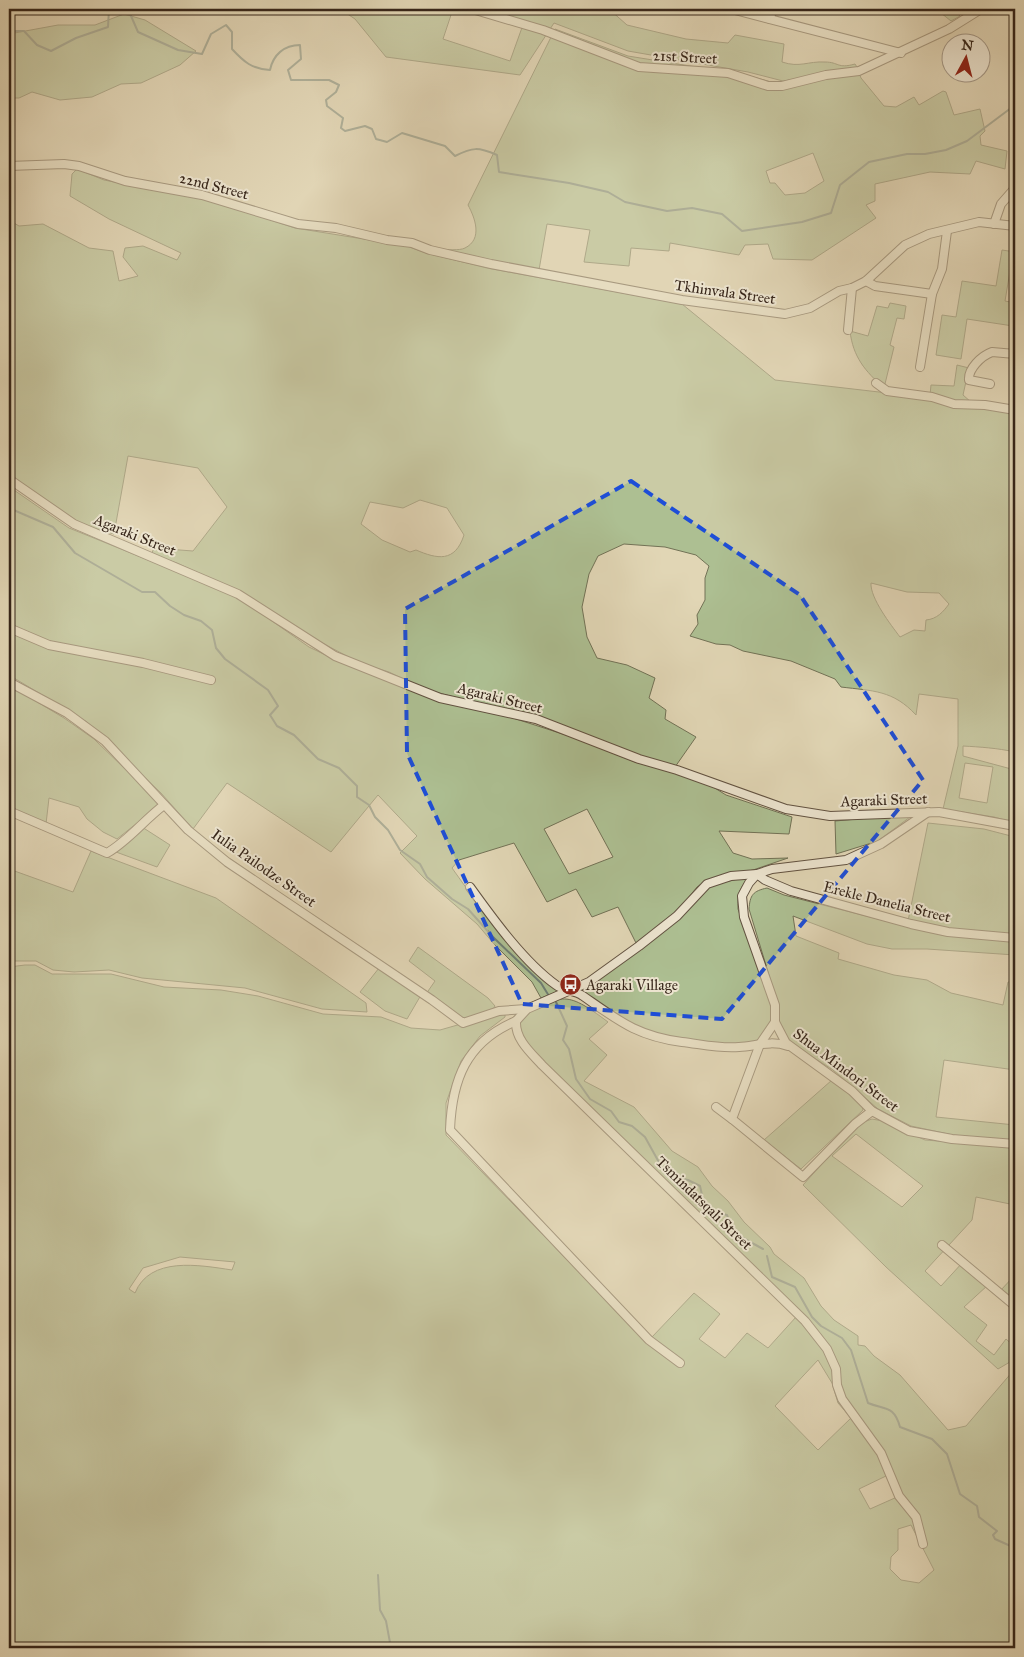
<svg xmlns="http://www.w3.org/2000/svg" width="1024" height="1657" viewBox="0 0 1024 1657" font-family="'IM FELL Great Primer',serif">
	<rect width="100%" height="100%" fill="#e1d6b5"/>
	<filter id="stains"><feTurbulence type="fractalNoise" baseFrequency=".004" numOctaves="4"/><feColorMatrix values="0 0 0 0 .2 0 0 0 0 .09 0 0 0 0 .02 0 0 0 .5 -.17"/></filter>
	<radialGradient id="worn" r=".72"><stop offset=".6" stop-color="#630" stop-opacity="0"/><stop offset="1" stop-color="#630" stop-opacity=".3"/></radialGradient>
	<g fill="#adbf92" stroke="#727256" fill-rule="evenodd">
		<path d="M 340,9 L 453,9 L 443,39 L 510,61 L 524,22 L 488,9 L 609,9 L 627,25 L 686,39 L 728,43 L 735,35 L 784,44 L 782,62 C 800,68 808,61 825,62 C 839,62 837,69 855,64 L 857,67 L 890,55 L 947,28 L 979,9 C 941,35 898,49 857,68 L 861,78 L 884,106 L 896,107 L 914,97 L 919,105 L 943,91 L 946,92 L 954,115 L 980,109 L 985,131 L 980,136 L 981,145 L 1007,151 L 1005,169 L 976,161 L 970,174 L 930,172 L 875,184 L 875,201 L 866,205 L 876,218 L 812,260 L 773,259 L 768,244 L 745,245 L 739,255 L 670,243 L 669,251 L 631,248 L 629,266 L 584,262 L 590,230 L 547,224 L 539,270 L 440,250 C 447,249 459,251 465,248 C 483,239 475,218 468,205 L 555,29 L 628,56 L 746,75 L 782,85 L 809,77 L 783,81 L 748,72 L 628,51 L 554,23 L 520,75 L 386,57 L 355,19 ZM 813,153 L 824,181 L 805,193 L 785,195 L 775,183 L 770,183 L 766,171 Z"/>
		<polygon points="936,9 953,9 960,16 951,21"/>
		<polygon points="984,9 1015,9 1015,15 983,10"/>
		<polygon points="124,14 145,20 196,51 180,65 141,83 121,84 92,97 60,100 32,92 19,98 9,98 9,34 58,25 95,25"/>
		<polygon points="1015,97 1015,139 1010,138 1011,99"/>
		<path d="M 77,169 L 104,180 L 212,201 L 295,228 L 407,246 L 426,253 L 487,268 L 682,304 L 775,380 L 931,398 L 1015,412 L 1015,752 C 997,748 980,747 963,746 L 963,756 L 1015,770 L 1015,823 L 994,817 L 943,809 L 958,746 L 958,699 L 919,694 L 916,715 C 893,690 873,691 841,687 L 835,679 L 791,661 L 743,651 L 730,645 L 716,644 L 690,636 L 698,624 L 697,615 L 705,600 L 705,578 L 709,566 L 696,555 L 665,547 L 624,544 L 598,556 L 589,574 L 582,607 L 587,637 L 597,658 L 627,665 L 655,678 L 649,698 L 666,710 L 665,719 L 696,737 L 675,767 L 474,702 L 423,689 L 389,672 L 360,663 L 290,626 L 241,593 L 177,563 L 151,555 L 154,548 L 193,551 L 227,507 L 198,468 L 128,456 L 114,534 L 79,524 L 9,477 L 9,220 L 19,226 L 43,224 L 89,248 L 113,251 L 119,281 L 138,276 L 123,257 L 125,248 L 143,246 L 177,260 L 181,253 L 109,219 L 70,196 L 72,174 ZM 420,500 L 447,508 L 464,535 C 455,563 437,559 416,550 L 410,552 L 382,540 L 361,524 L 370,502 L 403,508 ZM 871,583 L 907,592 L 939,593 L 949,604 C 943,612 937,619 926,620 L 925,631 L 914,630 L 900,637 C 891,625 870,598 871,583 ZM 965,763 L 993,767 L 987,803 L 959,798 Z"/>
		<polygon points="1002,250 1015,252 1015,265 1011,265 1005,301 1015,303 1013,326 967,319 961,359 936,355 942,315 956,317 962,281 996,286"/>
		<path d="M 890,303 L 906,306 L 904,319 L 897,318 L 890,345 L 894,347 L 884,388 C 865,371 853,357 850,331 L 868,336 L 877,306 L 888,308 Z"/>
		<polygon points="957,365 969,368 963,395 971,402 967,404 930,395 931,385 954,386"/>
		<path d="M 11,488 L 69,528 L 168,568 L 175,569 L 238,597 L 309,647 L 340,662 L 438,701 L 513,718 L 572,737 L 635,762 L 695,779 L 710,785 L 726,795 L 792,817 L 789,834 L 719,831 L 733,853 L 752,859 L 788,858 L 753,870 L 707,880 L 697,887 L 673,917 L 637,945 L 618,907 L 592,917 L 576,889 L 547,902 L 514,843 L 459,860 L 452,868 L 467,889 L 559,991 L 541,998 L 532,982 L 494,944 L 477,924 L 425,879 L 400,853 L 417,836 L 378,795 L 331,852 L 227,783 L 193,829 L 161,793 L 87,722 L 9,675 L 9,490 ZM 587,809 L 613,857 L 569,874 L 544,829 Z"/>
		<polygon points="9,685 64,718 94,739 154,797 158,802 157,807 117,839 103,832 87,819 79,807 49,798 46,824 9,807"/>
		<polygon points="903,815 910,817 878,841 836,854 835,821"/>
		<polygon points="928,823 984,829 1015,837 1015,935 964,931 908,921"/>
		<polygon points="142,827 170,845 157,867 116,852"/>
		<polygon points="91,851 216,898 366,1003 367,1012 322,1009 245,988 142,978 109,970 74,972 53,970 36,961 9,961 9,869 73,892"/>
		<path d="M 751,876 C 740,886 737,894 738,909 L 771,1003 C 772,1018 771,1031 758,1041 C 742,1052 648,1035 629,1026 C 614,1017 600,1004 586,993 L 583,989 L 649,942 L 711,885 Z"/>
		<path d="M 767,888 L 784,895 L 909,927 L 1015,941 L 1015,955 L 927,949 L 892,949 L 867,944 L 793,916 L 796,936 L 839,953 L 838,959 L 894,975 L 927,980 L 951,993 L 1003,1005 L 1008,982 L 1015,982 L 1015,1070 L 944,1060 L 936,1117 L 1015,1125 L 1015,1141 L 953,1135 L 911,1126 L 878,1109 L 833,1070 L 792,1044 L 780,1028 L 778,1005 L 749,909 C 750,895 753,891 767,888 Z"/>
		<polygon points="418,947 488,998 495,1006 492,1011 464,1019 457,1017 426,994 435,981 409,961"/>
		<path d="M 25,965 L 35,965 L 52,974 L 111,974 L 164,987 L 221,990 L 258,996 L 323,1014 L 381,1017 L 411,1028 L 440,1030 L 496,1014 L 505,1014 L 505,1017 L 480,1036 L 461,1061 L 446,1103 L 446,1135 L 653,1348 L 657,1343 L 652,1337 L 694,1293 L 720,1314 L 699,1339 L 725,1358 L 747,1333 L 768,1348 L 796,1317 L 526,1044 L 515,1018 C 563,996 563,988 608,1022 L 589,1039 L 607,1055 L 584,1081 L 634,1107 L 672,1151 L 698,1167 L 712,1186 L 728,1201 L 744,1222 L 770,1247 L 774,1254 L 804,1278 L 821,1306 L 834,1320 L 858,1336 L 858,1345 L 865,1346 L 874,1356 L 900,1375 L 948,1430 L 966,1426 L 1013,1371 L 1015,1371 L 1015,1648 L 9,1648 L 9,967 ZM 180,1257 L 235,1262 L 232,1270 C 199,1265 150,1256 135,1293 L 129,1289 L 143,1268 ZM 818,1360 L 832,1383 L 838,1403 L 851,1418 L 818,1450 L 775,1406 ZM 886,1476 L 897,1497 L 870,1509 L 859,1489 ZM 911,1525 L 934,1570 L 919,1583 L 901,1580 L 890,1569 L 891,1557 L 898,1550 L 898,1529 Z"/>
		<polygon points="379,968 421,995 407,1019 385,1011 360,992"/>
		<polygon points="832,1080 862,1105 863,1110 801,1169 764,1140"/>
		<path d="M 872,1119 L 883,1121 L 925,1140 L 1015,1147 L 1015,1205 L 976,1197 L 972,1220 L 925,1271 L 941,1286 L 963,1262 L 988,1285 L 964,1307 L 987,1325 L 976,1341 L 994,1355 L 1006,1339 L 1015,1347 L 1015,1359 L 998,1369 L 886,1267 L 803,1185 L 858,1124 ZM 856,1134 L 923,1186 L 902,1207 L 832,1156 Z"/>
		<polygon points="1015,1275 1015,1302 1000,1291"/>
	</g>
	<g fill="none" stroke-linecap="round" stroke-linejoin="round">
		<g stroke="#6f7e74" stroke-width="2">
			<path d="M 128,9 L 138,32 L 178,50 L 202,54 L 211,34 L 226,25 L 232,32 L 232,49 C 244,62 252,69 270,70 C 273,55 284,45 300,45 L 301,59 L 288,70 L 291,80 L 329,80 L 339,85 L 336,92 L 326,100 L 327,106 L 343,118 L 341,128 L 345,131 L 365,126 L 372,129 L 376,139 L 387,142 L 402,133 L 445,146 L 455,156 C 473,147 478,147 497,155 L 499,172 L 569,183 L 608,192 L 625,202 L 667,211 L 692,208 L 722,214 L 742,231 L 802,222 L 831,213 L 840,185 L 869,162 L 907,154 L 925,154 L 946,150 L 967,141 L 1015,105"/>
			<polyline points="9,34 16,31 24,31 37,45 51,51 76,38 108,27 109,9"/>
			<polyline points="9,508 53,527 75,553 142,592 155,592 170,606 184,615 201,621 212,630 216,648 225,659 268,690 278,706 270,715 277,726 294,735 318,759 339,768 357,786 357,797 369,805 375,817 388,830 400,850 420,864 427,877 452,899 468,909 493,937 541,983 549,996"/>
			<path d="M 556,1002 L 567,1026 L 563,1040 L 569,1049 L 576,1079 L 590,1099 L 611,1111 L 619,1122 L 632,1126 L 645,1137 L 666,1175 L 688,1180 L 700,1186 C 706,1210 699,1209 727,1215 L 734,1233 L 763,1249"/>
			<path d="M 767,1256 L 772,1277 L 795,1287 L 812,1317 L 821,1326 L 842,1338 L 851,1350 L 868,1403 C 885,1410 894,1405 900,1427 L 932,1439 L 947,1454 L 960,1494 L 977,1506 L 979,1517 L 997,1531 L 993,1535 L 995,1539 L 1015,1548"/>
			<polyline points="378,1575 380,1610 386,1621 391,1648"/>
		</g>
		<defs>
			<g id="street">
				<polyline points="472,9 543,30 639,67 728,73 768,86 782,86 826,75 859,71 949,29 981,9"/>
				<polyline points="731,9 901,53"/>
				<polyline points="770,19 772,9"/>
				<polyline points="9,166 64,164 79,166 125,181 202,195 298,224 336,228 387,240 412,243 430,250 491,264 682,300 785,314 810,308 839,291 852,288 866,281 905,245 929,234 979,222 1015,226"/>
				<polyline points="994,224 1001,204 1015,188"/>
				<polyline points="866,281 875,286 932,294"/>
				<polyline points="848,330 852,288"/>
				<polyline points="920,367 932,294 942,269 947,231"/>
				<polyline points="876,383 887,391 932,397 954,404 985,405 1015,410"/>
				<path d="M 990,384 L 969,380 C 968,369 981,356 992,352 L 1015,354"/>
				<polyline points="9,479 74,524 238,594 335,656 440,698 536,719 639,759 677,770 786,809 830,816 939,812 1015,826"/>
				<polyline points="9,628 49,645 143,663 211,680"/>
				<polyline points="9,682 67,713 105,741 188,830 227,862 432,1000 463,1023 499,1011 526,1009"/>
				<path d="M 9,811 L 107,853 C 128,841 144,820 164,805"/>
				<polyline points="928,812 881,844 846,860 772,869 757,874 749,883 742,896 744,917 775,1005 775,1022 786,1043 852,1091 872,1111 909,1131 952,1139 1015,1144"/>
				<path d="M 470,887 C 493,919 524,962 556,985 C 564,991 575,990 583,996 C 619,1021 637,1036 682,1042 C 700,1044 721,1049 739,1047 C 756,1046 771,1040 788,1046"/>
				<path d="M 516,1021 C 466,1042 452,1080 450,1130 L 649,1340 L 680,1363"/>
				<polyline points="775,1022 760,1044 732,1119 803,1177 855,1124 872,1111"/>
				<polyline points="716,1107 732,1119"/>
				<polyline points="942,1245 1015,1306"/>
				<path d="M 923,1544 L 916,1517 L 899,1496 L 881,1453 L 842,1399 L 837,1385 L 836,1369 L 827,1349 L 805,1321 L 542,1065 C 530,1052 515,1039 516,1021 L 527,1009 L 589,982 L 639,946 L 677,916 L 707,884 L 731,876 L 757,874 L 765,880 L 791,891 L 911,924 L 948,932 L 1015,938"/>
			</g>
		</defs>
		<use href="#street" stroke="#625241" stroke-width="10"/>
		<use href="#street" stroke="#ece4cf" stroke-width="8"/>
	</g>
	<path d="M0 0H1024V1657H0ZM 631,481 L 800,595 L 923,780 L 722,1019 L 522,1004 L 407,753 L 405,609 Z" fill="#e1d6b5" fill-opacity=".55" fill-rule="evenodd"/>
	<path fill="none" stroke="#1d4ed8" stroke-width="4" stroke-dasharray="10 6" stroke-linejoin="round" d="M 631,481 L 800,595 L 923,780 L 722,1019 L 522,1004 L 407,753 L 405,609 Z"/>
	<defs>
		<symbol id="bus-disc" viewBox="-11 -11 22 22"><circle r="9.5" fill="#8f2418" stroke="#ece4cf"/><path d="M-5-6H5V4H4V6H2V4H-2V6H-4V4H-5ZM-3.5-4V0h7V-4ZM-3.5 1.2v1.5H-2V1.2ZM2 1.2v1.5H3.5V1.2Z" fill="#fff"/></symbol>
	</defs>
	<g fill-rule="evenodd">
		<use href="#bus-disc" x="558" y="972" width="25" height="25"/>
	</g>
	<g text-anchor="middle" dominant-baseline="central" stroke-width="4" stroke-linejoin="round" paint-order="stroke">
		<g font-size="15" fill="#37261a" stroke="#ece4cf">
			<text transform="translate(685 57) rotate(3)">21st Street</text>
			<text transform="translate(214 186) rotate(14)">22nd Street</text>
			<text transform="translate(725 292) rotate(8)">Tkhinvala Street</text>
			<text transform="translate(135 535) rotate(22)">Agaraki Street</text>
			<text transform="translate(500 698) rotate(14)">Agaraki Street</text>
			<text transform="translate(884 800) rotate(-2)">Agaraki Street</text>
			<text transform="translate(264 868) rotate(35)">Iulia Pailodze Street</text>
			<text transform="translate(887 902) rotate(14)">Erekle Danelia Street</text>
			<text transform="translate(846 1070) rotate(37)">Shua Mindori Street</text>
			<text transform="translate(704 1203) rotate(44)">Tsmindatsqali Street</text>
		</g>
		<g font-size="15" fill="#37261a" stroke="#ece4cf" text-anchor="start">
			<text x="586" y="985">Agaraki Village</text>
		</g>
	</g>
	<rect width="1024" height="1657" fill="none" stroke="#e1d6b5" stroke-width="30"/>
	<rect x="10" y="10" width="1004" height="1637" fill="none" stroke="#37261a" stroke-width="2.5"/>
	<rect x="15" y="15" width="994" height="1627" fill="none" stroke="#37261a"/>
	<g transform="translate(966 58) rotate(7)"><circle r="24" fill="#ece4cf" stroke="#a49887"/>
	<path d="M0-4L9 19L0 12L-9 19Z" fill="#8f2418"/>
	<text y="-8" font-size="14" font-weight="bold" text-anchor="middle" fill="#37261a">N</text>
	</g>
	<rect width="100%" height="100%" filter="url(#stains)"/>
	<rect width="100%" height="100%" fill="url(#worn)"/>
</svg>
